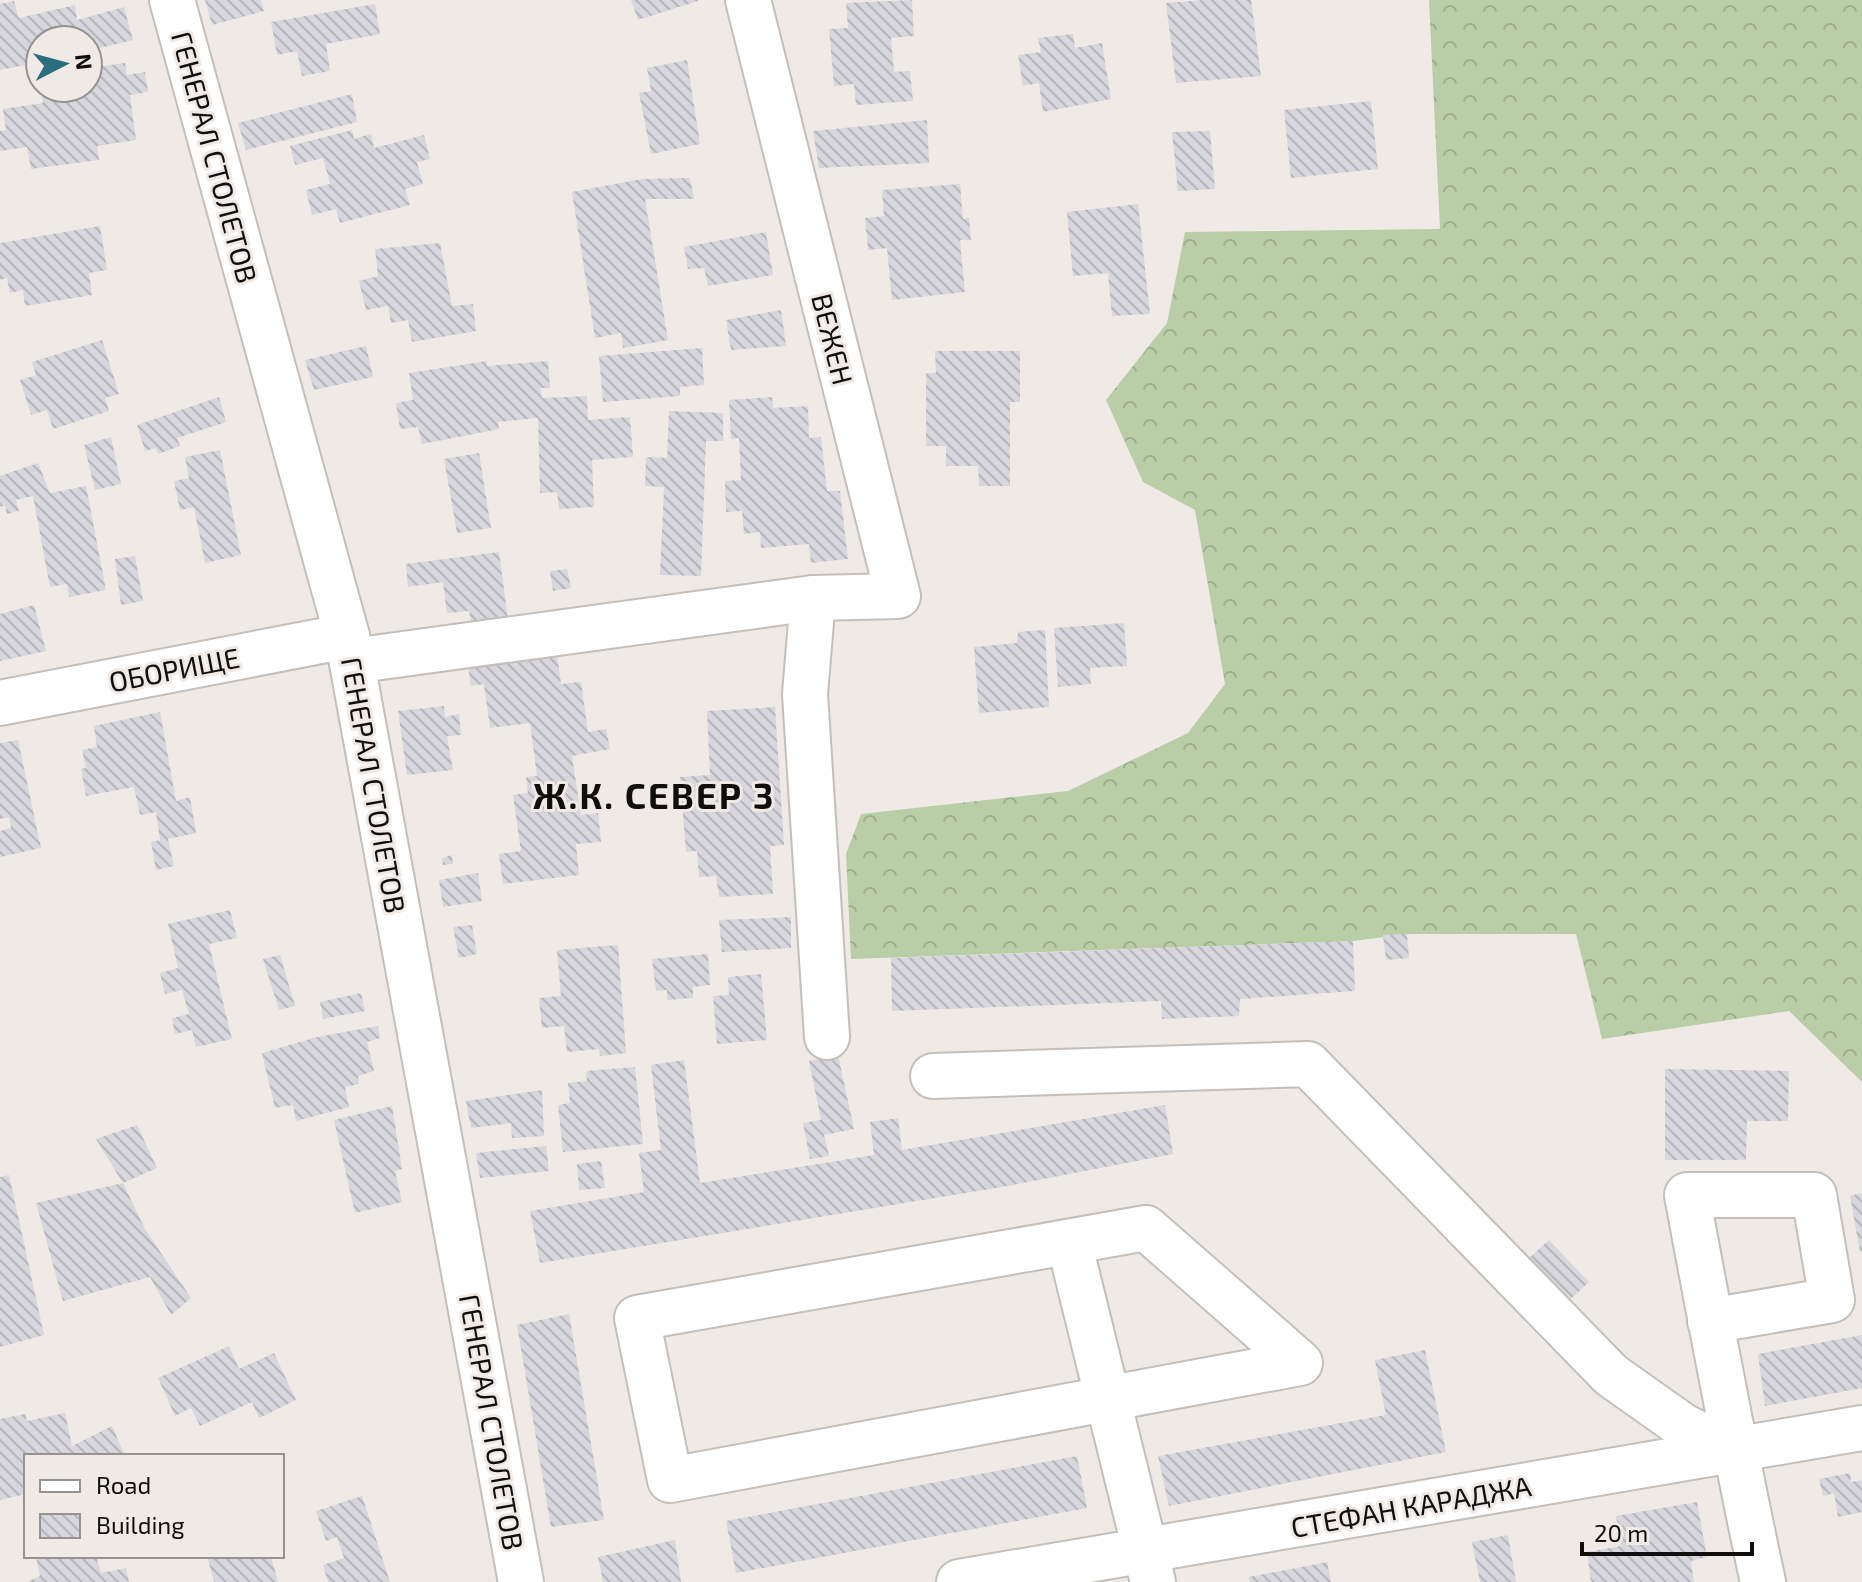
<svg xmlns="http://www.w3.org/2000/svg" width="1862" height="1582" viewBox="0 0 1862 1582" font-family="'Exo 2',sans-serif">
	<defs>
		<pattern id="forest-crowns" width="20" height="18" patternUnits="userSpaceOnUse" patternTransform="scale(2)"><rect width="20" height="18" fill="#b9cda6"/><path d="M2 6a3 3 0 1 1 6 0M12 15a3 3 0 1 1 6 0" fill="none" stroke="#9eaf8e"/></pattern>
		<pattern id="building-back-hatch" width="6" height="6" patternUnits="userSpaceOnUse" patternTransform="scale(2)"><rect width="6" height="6" fill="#d6d6dc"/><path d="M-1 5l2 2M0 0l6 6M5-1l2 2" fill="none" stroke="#b7b6bc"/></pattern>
	</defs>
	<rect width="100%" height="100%" fill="#efeae6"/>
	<polygon fill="url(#forest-crowns)" points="1429,0 1862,0 1862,1082 1789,1011 1602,1039 1576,934 1408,934 1353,941 851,959 846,854 861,814 1068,791 1188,733 1225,684 1195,510 1143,482 1106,400 1167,323 1185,232 1440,229"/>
	<g fill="url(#building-back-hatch)">
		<polygon points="205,0 261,0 264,11 212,25"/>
		<polygon points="631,0 698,0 698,1 638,20"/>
		<polygon points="912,0 914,36 891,38 894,72 910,71 913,101 856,105 854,84 834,86 829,29 848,28 846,3"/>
		<polygon points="1203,0 1251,0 1261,76 1176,83 1166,3"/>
		<polygon points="14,1 19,18 75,5 77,20 124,7 133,40 88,51 88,40 40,40 40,62 0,70 0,4"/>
		<polygon points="375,4 380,34 326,44 330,71 302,76 297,51 277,55 271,22"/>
		<polygon points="1073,34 1075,48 1102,43 1111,99 1043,112 1039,83 1023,86 1018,55 1041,52 1038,38"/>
		<polygon points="687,60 700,144 651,154 639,93 651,91 647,68"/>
		<polygon points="125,63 127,75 145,72 148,92 130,95 136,140 97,146 99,160 31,169 27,147 0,151 0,131 6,130 3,109 43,103 40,88 88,88 88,68"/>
		<polygon points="352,94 357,122 246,150 238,123"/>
		<polygon points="1371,101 1378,169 1291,178 1284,110"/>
		<polygon points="927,120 929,163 819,168 813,131"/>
		<polygon points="352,130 354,139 371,134 374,148 424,135 430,159 417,162 423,184 405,189 410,205 340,223 336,209 312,215 306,190 330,184 323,158 295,165 290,146"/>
		<polygon points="1210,131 1215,189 1178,191 1172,132"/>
		<polygon points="690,178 694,199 645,199 668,340 623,348 621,333 595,338 572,192 642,179"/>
		<polygon points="960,184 963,219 969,218 971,240 960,240 965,292 892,300 887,248 868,250 865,218 884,216 882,190"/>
		<polygon points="1138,204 1150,314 1112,316 1108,273 1073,276 1067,212"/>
		<polygon points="100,226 107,270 89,273 92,295 25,306 23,290 10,293 7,278 0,280 0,243"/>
		<polygon points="766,232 773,275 708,286 704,268 688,269 684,247"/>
		<polygon points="440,243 452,306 473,304 476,331 412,342 408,320 391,323 388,306 366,310 359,281 378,276 375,249"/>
		<polygon points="781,310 786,346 731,350 726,320"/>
		<polygon points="102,340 119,394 105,398 109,411 53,429 47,410 31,415 20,380 36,375 32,362"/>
		<polygon points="366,346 373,377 314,390 305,360"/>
		<polygon points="702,348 704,385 680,387 680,396 603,402 599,356"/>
		<polygon points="935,351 1020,351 1020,402 1010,402 1010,486 979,486 978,466 946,466 946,446 926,446 926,373 936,373"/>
		<polygon points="487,361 487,366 548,361 550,388 540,388 542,398 587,396 588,420 630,417 633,457 592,460 594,507 559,509 557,492 540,493 538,418 498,422 499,429 422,444 418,427 400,429 396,403 413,400 409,373"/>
		<polygon points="219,397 226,422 177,438 180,446 158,454 156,448 145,451 137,425"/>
		<polygon points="772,397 773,408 808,406 809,438 821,437 827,491 840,491 848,559 811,563 809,544 761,548 760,532 744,534 742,511 726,512 725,481 741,480 739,438 731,439 729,400"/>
		<polygon points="669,411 723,413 723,441 706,441 701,576 660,575 664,487 645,486 646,457 667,458"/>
		<polygon points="111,437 121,484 95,490 84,445"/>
		<polygon points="220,450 241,555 205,563 194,507 180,510 174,481 189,478 185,457"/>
		<polygon points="479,453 491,528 457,533 444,459"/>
		<polygon points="38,463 50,493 86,486 106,590 69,597 67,584 50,587 33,496 16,500 19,511 7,514 5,505 0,507 0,476"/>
		<polygon points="499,552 508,620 472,625 469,611 447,613 443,582 408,587 406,564"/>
		<polygon points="135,556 143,601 121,605 115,559"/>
		<polygon points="567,569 571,588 553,591 550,571"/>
		<polygon points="34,605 46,651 0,661 0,614"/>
		<polygon points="1124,623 1127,666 1090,668 1091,684 1058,687 1054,628"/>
		<polygon points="1045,630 1049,707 979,713 974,647 1017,643 1018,632"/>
		<polygon points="556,646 561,684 581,682 588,732 606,729 610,749 572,756 581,815 598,813 601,842 576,844 579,875 503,884 499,854 521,851 513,795 528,793 526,777 537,776 530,723 490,728 484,684 471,686 467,658"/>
		<polygon points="444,706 445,717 459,714 461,735 447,736 453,770 407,775 398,711"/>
		<polygon points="775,707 784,845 770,846 773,894 719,897 716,876 699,877 697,851 686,852 680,777 710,775 707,711"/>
		<polygon points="160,712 176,801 190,797 196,833 168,839 174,866 156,870 151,842 160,840 156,812 140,815 134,787 86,796 81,769 86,768 82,750 97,747 94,726"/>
		<polygon points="18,740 41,848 0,857 0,831 11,828 9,817 0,819 0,743"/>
		<polygon points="452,855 453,864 443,865 442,858"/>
		<polygon points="478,873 482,901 443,907 439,880"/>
		<polygon points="230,910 237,938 209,944 232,1039 196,1047 192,1030 175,1034 172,1018 189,1014 182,990 165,994 160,973 178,968 168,924"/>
		<polygon points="791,917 791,948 722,952 719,920"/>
		<polygon points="472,925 477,954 459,958 453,927"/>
		<polygon points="1407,934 1409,958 1386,960 1383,935"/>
		<polygon points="1353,941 1355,991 1240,999 1239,1016 1162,1019 1161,1001 892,1011 891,958"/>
		<polygon points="618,945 626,1053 600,1056 599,1049 567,1052 564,1026 542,1028 539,998 561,996 557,950"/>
		<polygon points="708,954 710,985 693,987 693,998 667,1000 667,990 656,991 652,959"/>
		<polygon points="280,955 295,1006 279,1010 263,959"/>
		<polygon points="761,974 767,1040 717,1044 713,996 729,995 728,977"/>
		<polygon points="361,993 365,1011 323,1019 320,1002"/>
		<polygon points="378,1026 380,1038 367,1042 374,1071 358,1076 359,1084 345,1087 349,1107 296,1121 293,1105 275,1108 262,1053 317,1037"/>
		<polygon points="838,1055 854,1129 824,1135 829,1156 810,1159 803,1123 821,1120 809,1061"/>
		<polygon points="684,1060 700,1183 874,1155 870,1122 898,1118 902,1150 1165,1105 1173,1154 1002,1187 540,1263 530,1211 644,1192 639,1153 661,1150 651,1065"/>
		<polygon points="635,1067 643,1144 563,1152 558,1105 570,1103 568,1083 587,1081 586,1071"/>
		<polygon points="1665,1069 1789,1071 1788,1121 1747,1121 1746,1160 1665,1160"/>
		<polygon points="542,1090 544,1136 512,1138 511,1123 471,1128 466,1101"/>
		<polygon points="392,1106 402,1169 395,1171 402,1202 355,1213 334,1120"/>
		<polygon points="137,1125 157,1168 123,1183 145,1229 191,1298 171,1315 150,1277 63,1301 36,1203 123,1183 96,1139"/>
		<polygon points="546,1146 549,1171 480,1178 476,1153"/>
		<polygon points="601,1161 605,1188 579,1190 577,1164"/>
		<polygon points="9,1175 44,1335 0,1347 0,1177"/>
		<polygon points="1862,1193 1862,1252 1860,1252 1850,1196"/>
		<polygon points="1549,1240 1589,1282 1563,1306 1523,1264"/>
		<polygon points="569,1314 604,1520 551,1527 517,1325"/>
		<polygon points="1862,1335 1862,1388 1765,1406 1758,1354"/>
		<polygon points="229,1346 239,1369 274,1353 296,1400 259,1418 252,1402 200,1426 191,1408 175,1416 158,1378"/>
		<polygon points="1425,1350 1446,1452 1169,1506 1158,1456 1386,1415 1375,1360"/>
		<polygon points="65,1413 72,1446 112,1426 125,1456 26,1456 26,1494 0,1500 0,1419 25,1414 27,1421"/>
		<polygon points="1077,1456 1087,1508 736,1573 726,1521"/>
		<polygon points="1850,1473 1851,1482 1862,1480 1862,1512 1838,1517 1834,1493 1823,1496 1819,1479"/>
		<polygon points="362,1496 390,1582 328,1582 323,1565 344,1558 337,1537 326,1541 316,1511"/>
		<polygon points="1697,1502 1707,1557 1691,1561 1694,1582 1591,1582 1587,1552 1621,1546 1616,1516"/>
		<polygon points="1508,1535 1516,1582 1480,1582 1472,1542"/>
		<polygon points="675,1540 681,1582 603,1582 598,1557"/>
		<polygon points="36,1556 96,1556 101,1573 126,1568 129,1582 27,1582 40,1576"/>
		<polygon points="207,1556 271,1556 278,1582 214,1582"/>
		<polygon points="1327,1562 1331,1582 1250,1582 1249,1577"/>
	</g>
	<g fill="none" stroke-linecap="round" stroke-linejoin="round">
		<defs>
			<g id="minor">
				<polyline points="172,0 347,636 521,1582"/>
				<polyline points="813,598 805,694 827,1037"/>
				<polyline points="352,661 813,598 898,596 748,0"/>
				<polyline points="0,703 347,636"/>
				<polyline points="933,1076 1308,1064 1611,1375 1683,1426 1735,1452"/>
				<polygon points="1146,1228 1300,1363 670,1480 637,1318"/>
				<polyline points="1069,1242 1153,1582"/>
				<path d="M 1710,1321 L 1832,1300 L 1814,1195 L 1687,1195 C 1711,1324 1735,1453 1763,1582"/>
				<polyline points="959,1582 1862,1428"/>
			</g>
		</defs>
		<use href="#minor" stroke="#c4bfba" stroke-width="48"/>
		<use href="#minor" stroke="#fff" stroke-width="44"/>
	</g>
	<g text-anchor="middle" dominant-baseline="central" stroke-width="6" stroke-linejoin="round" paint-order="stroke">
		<g font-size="28" fill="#100f0d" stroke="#efeae6">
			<text transform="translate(215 157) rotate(75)">ГЕНЕРАЛ СТОЛЕТОВ</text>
			<text transform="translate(833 339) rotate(76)">ВЕЖЕН</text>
			<text transform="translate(174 669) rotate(-11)">ОБОРИЩЕ</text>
			<text transform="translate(374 785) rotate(80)">ГЕНЕРАЛ СТОЛЕТОВ</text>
			<text transform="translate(492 1422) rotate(80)">ГЕНЕРАЛ СТОЛЕТОВ</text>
			<text transform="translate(1411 1506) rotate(-10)">СТЕФАН КАРАДЖА</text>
		</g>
		<g font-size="36" font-weight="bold" letter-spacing="2" fill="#100f0d" stroke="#efeae6">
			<text x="654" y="794">Ж.К. СЕВЕР 3</text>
		</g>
	</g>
	<rect x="24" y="1454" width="260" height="104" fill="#efeae6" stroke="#96928f" stroke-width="2"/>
	<rect x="40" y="1480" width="40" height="12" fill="#ffffff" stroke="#96928f" stroke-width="2"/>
	<text x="96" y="1494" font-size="24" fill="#100f0d">Road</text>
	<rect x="40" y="1514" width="40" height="24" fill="url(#building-back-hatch)" stroke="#96928f" stroke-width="2"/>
	<text x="96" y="1534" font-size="24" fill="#100f0d">Building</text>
	<g transform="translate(64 64) rotate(84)"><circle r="38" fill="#efeae6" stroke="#96928f" stroke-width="2"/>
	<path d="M0-6L14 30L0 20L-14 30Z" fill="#296d7e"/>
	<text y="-12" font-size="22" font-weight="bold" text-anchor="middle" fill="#100f0d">N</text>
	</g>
	<path d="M1582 1542v12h170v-12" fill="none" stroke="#100f0d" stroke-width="4"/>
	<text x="1594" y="1542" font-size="24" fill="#100f0d" stroke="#efeae6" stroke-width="6" paint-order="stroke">20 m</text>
</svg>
